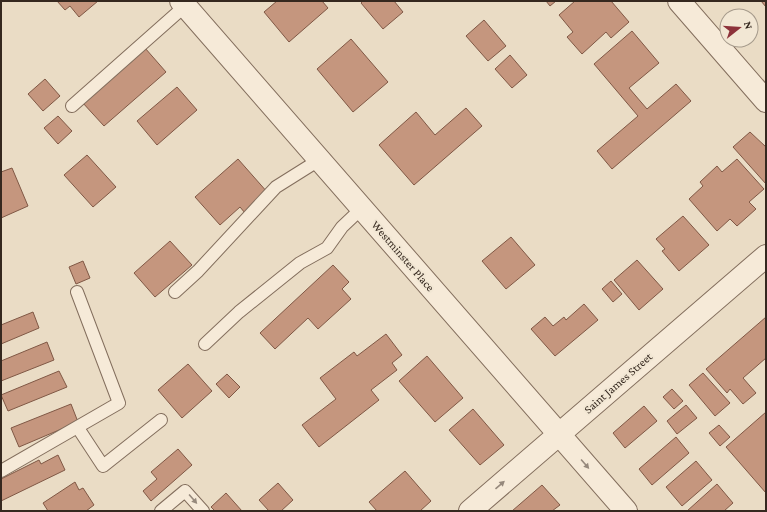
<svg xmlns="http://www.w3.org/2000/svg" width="767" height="512" viewBox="0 0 767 512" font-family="'Crimson Pro',serif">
	<rect width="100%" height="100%" fill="#eadcc5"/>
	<g fill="#c5967e" stroke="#805845">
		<polygon points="57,1 98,1 79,17 70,6 65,10"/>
		<polygon points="277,1 322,1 328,8 289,42 264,12"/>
		<polygon points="363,1 394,1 403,12 383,29 361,3"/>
		<polygon points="546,1 556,1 550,6"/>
		<polygon points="575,1 611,1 629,22 611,38 606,32 582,54 567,37 573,32 559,15"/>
		<polygon points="761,1 766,1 766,7"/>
		<polygon points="484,20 506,46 488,61 466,36"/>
		<polygon points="632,31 659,63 629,88 647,109 676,84 691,101 612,169 597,151 638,116 594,64"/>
		<polygon points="351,39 388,82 353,112 317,69"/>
		<polygon points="145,48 166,72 104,126 82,102"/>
		<polygon points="510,55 527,75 512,88 495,69"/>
		<polygon points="45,79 60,96 43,111 28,94"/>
		<polygon points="177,87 197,110 157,145 137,121"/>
		<polygon points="466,108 482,126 414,185 379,145 416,112 435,135"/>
		<polygon points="58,116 72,131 58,144 44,128"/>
		<polygon points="750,132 766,147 766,184 733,147"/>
		<polygon points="87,155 116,187 93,207 64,175"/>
		<polygon points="238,159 268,193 245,213 240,207 220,225 195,197"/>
		<polygon points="737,159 764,189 749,202 756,209 737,226 730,219 717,231 689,199 703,186 700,182 717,166 722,172"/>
		<polygon points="12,168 28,206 1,218 1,172"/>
		<polygon points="683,216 709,245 679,271 662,251 665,249 656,239"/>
		<polygon points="511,237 535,265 506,289 482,261"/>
		<polygon points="170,241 192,265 155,297 134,273"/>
		<polygon points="637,260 663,289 639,310 614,280"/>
		<polygon points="83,261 90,278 76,284 69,267"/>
		<polygon points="333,265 349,282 342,289 351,299 318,329 308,318 275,349 260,333"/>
		<polygon points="611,281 622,294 613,302 602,289"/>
		<polygon points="584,304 598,320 555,356 531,329 545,317 553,326 564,317 566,320"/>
		<polygon points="33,312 39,328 1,344 1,325"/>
		<polygon points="766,317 766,358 743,378 756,393 743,404 730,389 727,393 706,369"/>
		<polygon points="386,334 402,355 392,363 397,370 371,390 379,400 319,447 302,425 336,399 320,378 354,352 357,356"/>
		<polygon points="47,342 54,360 1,381 1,361"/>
		<polygon points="427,356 463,398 435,422 399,381"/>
		<polygon points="188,364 212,391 182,418 158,390"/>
		<polygon points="59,371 67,387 8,411 1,395"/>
		<polygon points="703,373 730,403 715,416 689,385"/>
		<polygon points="227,374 240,387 229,398 216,384"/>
		<polygon points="672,389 683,401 674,409 663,397"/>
		<polygon points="71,404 78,422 19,447 11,428"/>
		<polygon points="686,405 697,418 677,434 667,421"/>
		<polygon points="644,406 657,421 625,448 613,433"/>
		<polygon points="473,409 504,445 480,465 449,430"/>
		<polygon points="766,412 766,493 726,447"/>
		<polygon points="719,425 730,437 720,446 709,433"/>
		<polygon points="676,437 689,453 652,485 639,469"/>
		<polygon points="178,449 192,465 151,501 143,491 157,479 151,472"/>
		<polygon points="58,455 65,470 1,501 1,479 39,460 41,464"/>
		<polygon points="696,461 712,480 682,506 666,487"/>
		<polygon points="405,471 431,501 420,511 377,511 369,502"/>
		<polygon points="75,482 79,490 83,488 94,505 86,511 48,511 43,503"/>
		<polygon points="278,483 293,500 281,511 269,511 259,500"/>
		<polygon points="717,484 733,503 724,511 687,511"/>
		<polygon points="542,485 560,505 552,511 512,511"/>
		<polygon points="226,493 242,511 215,511 211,507"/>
	</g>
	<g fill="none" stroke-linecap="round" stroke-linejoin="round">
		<defs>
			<g id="service">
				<polyline points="72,106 185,6"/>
				<polyline points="175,292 198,271 276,187 319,160"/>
				<polyline points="205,344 239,312 300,263 327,248 342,227 361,209"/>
				<polyline points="78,428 103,466 161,420"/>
				<polyline points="1,471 119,403 77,292"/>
				<polyline points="161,511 185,491 203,511"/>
			</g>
			<g id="minor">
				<polyline points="181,1 626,511"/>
				<polyline points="679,1 766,101"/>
				<polyline points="470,511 766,256"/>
			</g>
		</defs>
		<use href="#service" stroke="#836e5d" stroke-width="14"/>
		<use href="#minor" stroke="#836e5d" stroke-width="24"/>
		<use href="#service" stroke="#f6ead8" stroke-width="12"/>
		<use href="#minor" stroke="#f6ead8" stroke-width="22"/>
	</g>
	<defs><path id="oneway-solid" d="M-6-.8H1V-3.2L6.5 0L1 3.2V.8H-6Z"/></defs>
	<g fill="#96897c">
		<use href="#oneway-solid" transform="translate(585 464) rotate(49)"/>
		<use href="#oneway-solid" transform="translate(500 485) rotate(-41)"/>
		<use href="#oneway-solid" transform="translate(193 499) rotate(49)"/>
	</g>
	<g text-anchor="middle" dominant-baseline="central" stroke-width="4" stroke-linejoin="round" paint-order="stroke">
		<g font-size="12" fill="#35281f" stroke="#f2e7d4">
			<text transform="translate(403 256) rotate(49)">Westminster Place</text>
			<text transform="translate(618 383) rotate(-41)">Saint James Street</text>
		</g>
	</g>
	<rect width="767" height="512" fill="none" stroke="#35281f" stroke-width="4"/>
	<g transform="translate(739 28) rotate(73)"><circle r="19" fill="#f2e7d4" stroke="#a69b8c"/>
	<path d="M0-3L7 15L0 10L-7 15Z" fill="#8d323a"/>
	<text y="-6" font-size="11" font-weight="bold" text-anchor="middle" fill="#35281f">N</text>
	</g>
</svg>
